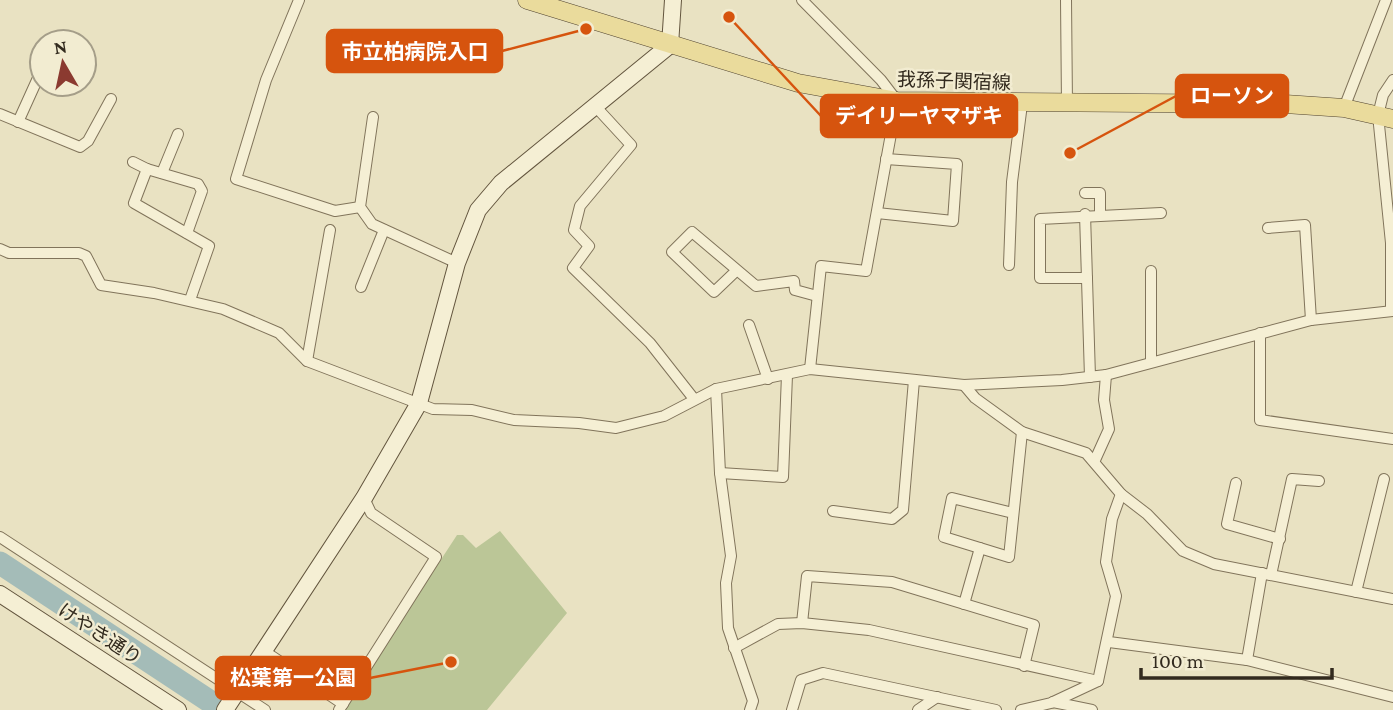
<svg xmlns="http://www.w3.org/2000/svg" width="1393" height="710" viewBox="0 0 1393 710" font-family="'Crimson Pro','Noto Sans JP',serif">
	<rect width="100%" height="100%" fill="#e9e2c2"/>
	<polygon fill="#bbc697" points="500,531 567,613 487,710 343,710 457,535 463,535 476,548"/>
	<g fill="none" stroke-linecap="round" stroke-linejoin="round">
		<polyline stroke="#a4bcb8" stroke-width="23" points="0,563 223,710"/>
		<defs>
			<g id="street">
				<polyline points="299,0 266,80 236,179 335,211 360,207"/>
				<polyline points="802,0 881,80 897,101 866,271 821,266 810,369"/>
				<polyline points="1066,0 1067,104"/>
				<polyline points="596,107 631,145 580,206 574,230 589,246 573,268 650,343 694,399"/>
				<polyline points="1344,108 1386,0"/>
				<polyline points="0,114 80,147 88,141 111,99"/>
				<polyline points="373,117 360,207 372,224 457,263"/>
				<polyline points="18,122 42,69"/>
				<polyline points="133,162 147,169 134,203 209,246 190,300"/>
				<polyline points="147,169 198,184 202,191 187,233"/>
				<polyline points="162,173 178,134"/>
				<polyline points="1085,193 1100,193 1100,214"/>
				<polyline points="877,213 953,221 957,164 886,159"/>
				<polyline points="1085,214 1090,377"/>
				<polyline points="1268,228 1305,225 1311,320"/>
				<polyline points="0,249 9,253 79,253 86,256 101,285 154,293 223,309 279,333 307,361 433,409 472,410 514,420 579,423 616,428 664,416 716,389 810,369 964,385 1062,380 1106,375 1311,320 1393,311"/>
				<polyline points="1009,265 1012,182 1022,104"/>
				<polyline points="736,271 714,292 672,252 692,232 756,286 794,281 795,290 817,296"/>
				<polyline points="1151,271 1151,362"/>
				<polyline points="1087,278 1040,278 1040,219 1161,213"/>
				<polyline points="361,287 384,230"/>
				<polyline points="1391,311 1391,243 1378,115 1383,95 1393,80"/>
				<polyline points="749,325 768,379"/>
				<polyline points="1260,333 1260,420 1393,439"/>
				<polyline points="307,361 330,230"/>
				<polyline points="964,385 975,398 1022,432 1086,453 1121,494 1147,514 1183,551 1214,564 1393,599"/>
				<polyline points="716,389 720,473 731,556 726,583 728,628 753,701 750,710"/>
				<polyline points="1095,460 1109,429 1104,400 1106,375"/>
				<polyline points="720,473 783,477 787,375"/>
				<polyline points="1236,483 1227,524 1280,539"/>
				<polyline points="833,511 892,519 903,510 914,380"/>
				<polyline points="1013,513 952,498 944,537 1009,557 1022,432"/>
				<polyline points="0,537 265,710"/>
				<polyline points="1271,575 1292,479 1319,481"/>
				<polyline points="1356,592 1384,479"/>
				<polyline points="964,604 980,548"/>
				<polyline points="802,623 807,576 892,582 1034,625 1024,666"/>
				<polyline points="1109,642 1247,660 1393,697"/>
				<polyline points="734,648 778,624 802,623 869,630 1098,681"/>
				<polyline points="264,651 343,704"/>
				<polyline points="1247,660 1262,573"/>
				<polyline points="1053,702 1092,710"/>
				<polyline points="339,710 436,557 371,513 364,498"/>
				<polyline points="792,710 801,680 823,673 996,710"/>
				<polyline points="918,710 937,697"/>
				<polyline points="1021,710 1051,703 1098,681 1116,596 1106,562 1112,519 1121,494"/>
			</g>
			<g id="secondary">
				<polyline points="0,594 178,710"/>
				<polyline points="225,710 364,498 419,403 457,263 478,210 501,183 670,45 673,0"/>
			</g>
			<polyline id="primary" points="527,0 798,83 897,101 1285,104 1344,108 1393,119"/>
		</defs>
		<use href="#street" stroke="#81745b" stroke-width="12"/>
		<use href="#secondary" stroke="#63553e" stroke-width="18"/>
		<use href="#primary" stroke="#4f422f" stroke-width="19"/>
		<use href="#street" stroke="#f5efd4" stroke-width="10"/>
		<use href="#secondary" stroke="#f5efd4" stroke-width="16"/>
		<use href="#primary" stroke="#eadb9c" stroke-width="18"/>
	</g>
	<g text-anchor="middle" dominant-baseline="central" stroke-width="5" stroke-linejoin="round" paint-order="stroke">
		<g font-size="19" fill="#322a1e" stroke="#f2ecd1">
			<text transform="translate(954 81) rotate(2)">我孫子関宿線</text>
			<text transform="translate(100 634) rotate(33)">けやき通り</text>
		</g>
	</g>
	<path fill="none" stroke="#d6540e" stroke-width="2.5" d="M586 29L502 51M1070 153L1176 96M729 17L821 116M451 662L370 678"/>
	<g fill="#d6540e" stroke="#f2ecd1" stroke-width="2.5">
		<circle cx="586" cy="29" r="7"/>
		<circle cx="1070" cy="153" r="7"/>
		<circle cx="729" cy="17" r="7"/>
		<circle cx="451" cy="662" r="7"/>
	</g>
	<g fill="#d6540e" stroke="#d6540e" stroke-width="2.5">
		<rect x="327" y="30" width="175" height="42" rx="7"/>
		<rect x="1176" y="75" width="112" height="42" rx="7"/>
		<rect x="821" y="95" width="196" height="42" rx="7"/>
		<rect x="216" y="657" width="154" height="42" rx="7"/>
	</g>
	<g font-size="21" text-anchor="middle" font-weight="bold" fill="#fff">
		<text x="415" y="59">市立柏病院入口</text>
		<text x="1232" y="103">ローソン</text>
		<text x="919" y="123">デイリーヤマザキ</text>
		<text x="293" y="685">松葉第一公園</text>
	</g>
	<g transform="translate(63 63) rotate(351)"><circle r="33" fill="#f2ecd1" stroke="#a59e89" stroke-width="2"/>
	<path d="M0-5L12 26L0 18L-12 26Z" fill="#8b3a30"/>
	<text y="-10" font-size="19" font-weight="bold" text-anchor="middle" fill="#322a1e">N</text>
	</g>
	<path d="M1141 668v10h191v-10" fill="none" stroke="#322a1e" stroke-width="3.5"/>
	<text x="1152" y="668" font-size="21" fill="#322a1e" stroke="#f2ecd1" stroke-width="5" paint-order="stroke">100 m</text>
</svg>
